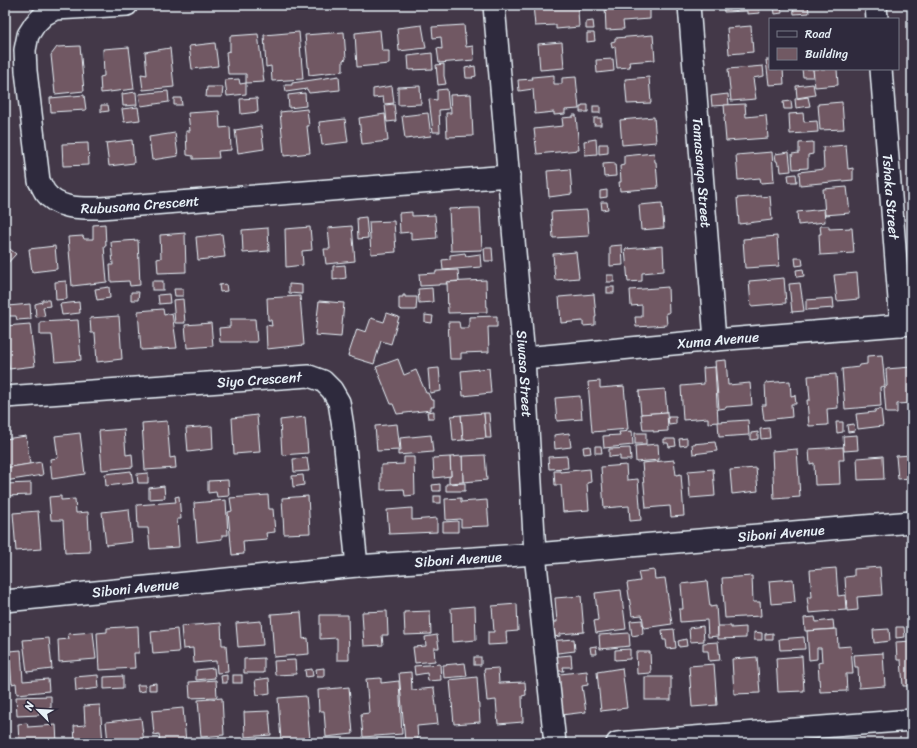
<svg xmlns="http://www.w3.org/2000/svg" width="917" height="748" viewBox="0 0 917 748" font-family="Sriracha,sans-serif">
	<rect width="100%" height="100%" fill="#433848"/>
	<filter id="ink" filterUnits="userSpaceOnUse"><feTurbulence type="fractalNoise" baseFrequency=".025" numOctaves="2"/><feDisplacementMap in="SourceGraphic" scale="8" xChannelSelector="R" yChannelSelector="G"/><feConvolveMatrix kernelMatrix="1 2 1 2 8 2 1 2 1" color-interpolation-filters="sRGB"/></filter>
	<g filter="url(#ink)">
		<g fill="#715963" stroke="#e8f1f8">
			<polygon points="533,5 579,5 579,11 578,11 579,27 556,29 556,25 535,26"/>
			<polygon points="605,5 651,5 651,8 650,9 650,19 623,21 624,29 606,30"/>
			<polygon points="723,5 758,5 760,13 747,14 747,11 724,12"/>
			<polygon points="781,5 782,13 775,14 774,6"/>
			<polygon points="793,5 808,5 809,13 794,14"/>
			<polygon points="909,12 912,12 912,37 911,37"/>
			<polygon points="593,21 594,29 586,29 586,22"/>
			<polygon points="422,25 426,48 399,51 397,28"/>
			<polygon points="464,25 466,47 473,46 474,60 439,63 437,48 442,49 441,37 433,38 432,27"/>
			<polygon points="751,26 753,52 729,54 727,28"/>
			<polygon points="380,30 382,51 389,51 389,64 357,67 355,33"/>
			<polygon points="299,32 303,79 272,81 271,66 266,67 264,35"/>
			<polygon points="344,32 346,59 343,60 343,71 309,75 305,35"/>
			<polygon points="587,33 594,33 595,41 587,42"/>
			<polygon points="258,34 264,82 246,83 246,74 228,74 226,52 230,51 230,36"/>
			<polygon points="653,35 655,60 629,62 630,67 617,68 615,47 612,48 611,42 615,41 615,38"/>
			<polygon points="562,42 564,68 540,70 538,44"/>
			<polygon points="215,43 218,66 192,69 189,46"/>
			<polygon points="80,46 84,91 55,94 51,55 57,47"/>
			<polygon points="129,47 134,89 101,93 100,77 104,76 103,49"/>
			<polygon points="170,48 174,87 143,90 141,74 147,75 145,52"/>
			<polygon points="432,53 433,69 409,70 408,56"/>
			<polygon points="613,59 614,71 597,73 596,60"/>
			<polygon points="766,60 770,60 770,69 783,69 784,84 769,85"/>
			<polygon points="444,64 444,76 446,84 438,85 436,65"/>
			<polygon points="475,66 476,76 472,77 473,78 466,78 465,68"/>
			<polygon points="763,66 764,76 753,78 756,99 731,101 728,69"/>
			<polygon points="802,69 813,69 814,77 803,77"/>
			<polygon points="813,69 837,69 838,85 815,87"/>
			<polygon points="554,75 554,84 562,84 562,78 576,77 579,109 565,110 565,114 554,115 554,112 535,114 533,89 519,91 518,80 533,79 532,77"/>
			<polygon points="339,76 340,90 309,93 307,89 286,92 285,85 292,85 292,83"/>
			<polygon points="649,77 651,103 627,104 625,79"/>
			<polygon points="239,79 240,84 246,83 246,94 227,96 225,80"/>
			<polygon points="813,84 815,95 797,98 796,86"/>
			<polygon points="392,86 394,103 384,104 383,97 373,98 373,89"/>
			<polygon points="420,86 421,104 398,105 398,87"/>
			<polygon points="207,87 223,87 222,97 206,97"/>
			<polygon points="447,89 449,109 439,110 440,132 433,132 429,99 437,100 437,90"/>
			<polygon points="168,91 169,102 141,106 139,94"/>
			<polygon points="136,92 137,105 123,106 122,94"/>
			<polygon points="305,93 306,106 289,108 288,95"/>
			<polygon points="471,94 473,136 447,137 446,113 451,113 450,95"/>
			<polygon points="728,94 729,105 712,106 711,96"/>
			<polygon points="84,95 86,110 51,112 50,98"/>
			<polygon points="808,97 810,106 796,108 795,99"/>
			<polygon points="174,98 181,98 182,105 174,105"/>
			<polygon points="257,98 258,112 241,114 240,99"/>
			<polygon points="791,101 792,109 784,109 783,102"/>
			<polygon points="842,102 844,129 820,130 818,104"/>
			<polygon points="394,104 396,121 387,122 385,105"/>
			<polygon points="745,104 746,117 766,115 768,138 726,141 724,117 725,117 724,105"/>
			<polygon points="101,105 108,105 109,111 101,112"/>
			<polygon points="582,105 588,105 588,112 580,112 580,107 582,107"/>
			<rect x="593" y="106" width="7" height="7"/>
			<polygon points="138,107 140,120 124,122 122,109"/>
			<polygon points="307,109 309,126 307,126 310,153 284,156 280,112"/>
			<polygon points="219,111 220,128 230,127 231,150 218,151 219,158 193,159 193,156 187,155 186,131 190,131 188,113"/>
			<polygon points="428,113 431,136 405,139 402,116"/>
			<polygon points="803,113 804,122 817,121 818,132 790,134 789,114"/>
			<polygon points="385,114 388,141 362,144 359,118"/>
			<polygon points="573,115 576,115 579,150 537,154 534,129 563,126 562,118 573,117"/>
			<polygon points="654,117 656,142 622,145 620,120"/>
			<rect x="594" y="118" width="7" height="7"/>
			<polygon points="345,119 348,142 322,145 319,122"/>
			<polygon points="261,126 264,149 238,153 235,130"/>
			<polygon points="175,133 178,156 152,160 149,137"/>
			<polygon points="596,139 597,154 585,155 584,141"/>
			<polygon points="132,140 134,163 109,166 106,143"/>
			<polygon points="813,142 813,154 808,155 808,168 793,169 792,154 799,153 799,143"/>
			<polygon points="88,143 89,165 63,166 62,144"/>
			<polygon points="599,144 608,144 608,153 599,154"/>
			<polygon points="846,145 848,169 853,168 853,180 800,185 799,172 824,169 823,147"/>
			<polygon points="772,152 774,182 761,183 760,178 738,180 736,155"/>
			<polygon points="789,152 791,171 781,172 780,164 778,165 777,161 776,161 775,154"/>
			<polygon points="654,153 655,162 656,162 658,188 620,191 619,182 621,182 620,166 624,165 624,156"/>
			<polygon points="615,163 616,176 604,177 603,164"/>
			<polygon points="570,169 572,194 549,197 547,171"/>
			<polygon points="796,174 797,182 789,182 788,175"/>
			<polygon points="847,187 850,213 825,215 823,189"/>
			<polygon points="607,190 607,197 600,198 600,191"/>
			<polygon points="761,196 761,197 770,196 772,220 739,224 737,198"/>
			<polygon points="601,202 607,202 608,209 602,210"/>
			<polygon points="662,203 664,228 641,230 639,205"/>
			<polygon points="471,208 480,208 482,250 451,251 449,209"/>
			<polygon points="824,209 825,222 798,225 797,212"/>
			<polygon points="587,210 589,236 553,238 551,212"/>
			<polygon points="412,212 412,216 435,215 437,238 411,240 411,232 400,233 399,213"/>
			<polygon points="366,217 368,238 358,239 357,218"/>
			<polygon points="394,221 396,252 371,254 369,222"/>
			<polygon points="105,224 106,246 104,246 107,282 72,286 68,237 83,236 84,239 93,239 93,225"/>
			<polygon points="352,226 355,261 326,264 324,249 330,249 328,228"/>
			<polygon points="820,226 829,226 829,229 852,228 854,253 820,255 819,234 821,234"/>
			<polygon points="310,227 312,250 302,251 303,265 286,267 285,229"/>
			<polygon points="268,228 269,251 243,253 242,230"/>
			<polygon points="185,233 186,272 158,273 157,259 161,258 160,235"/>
			<polygon points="222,234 225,257 198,260 196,237"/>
			<polygon points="777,236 779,266 745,268 743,239"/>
			<polygon points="138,240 140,285 130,286 129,281 111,282 110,265 113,265 111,242"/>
			<polygon points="5,245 16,254 5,266"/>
			<polygon points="622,245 623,265 610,266 610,246"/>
			<polygon points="55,246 57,269 32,272 29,249"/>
			<polygon points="663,246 664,271 642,273 642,281 628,282 625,249"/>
			<polygon points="484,248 492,248 493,261 485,261"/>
			<polygon points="576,252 579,278 555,280 553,254"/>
			<polygon points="465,253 466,256 480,254 481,267 443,270 442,260 450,259 450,255"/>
			<polygon points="795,258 802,258 803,265 796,266"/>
			<polygon points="345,265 346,278 333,280 333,266"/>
			<polygon points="803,269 804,276 797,277 796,270"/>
			<polygon points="458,270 459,281 446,282 447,284 439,284 439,285 420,286 419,274 436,273 436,271"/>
			<polygon points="857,273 859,299 837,301 834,275"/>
			<rect x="607" y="275" width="7" height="7"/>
			<polygon points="784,278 786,303 751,306 749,281"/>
			<polygon points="486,280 487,312 448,313 447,282"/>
			<polygon points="66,281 67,299 56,300 55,282"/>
			<rect x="152" y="281" width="11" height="9"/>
			<polygon points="800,283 804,311 792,312 789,284"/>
			<polygon points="226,284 227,291 220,292 219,285"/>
			<polygon points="289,284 302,285 302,294 289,293"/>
			<polygon points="109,287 110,298 97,300 95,289"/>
			<rect x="607" y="287" width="7" height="6"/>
			<polygon points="668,287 669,313 666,313 667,325 636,327 635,317 642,317 642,305 631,306 630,290"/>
			<polygon points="432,288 433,302 419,303 418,289"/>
			<polygon points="174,289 183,289 183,296 175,296"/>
			<polygon points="131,292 139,292 138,300 131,300"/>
			<polygon points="169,294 170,303 159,304 158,295"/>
			<polygon points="594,294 596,317 595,317 595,325 583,326 583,321 561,323 559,297"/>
			<polygon points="403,295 405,295 405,297 417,297 416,310 402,310 399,309 399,297 403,297"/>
			<polygon points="300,296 304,345 267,349 266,325 272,326 271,320 268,320 267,298"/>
			<polygon points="833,298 834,308 806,310 806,300"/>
			<polygon points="183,299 185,323 175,323 173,300"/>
			<polygon points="42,300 49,300 50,306 43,307 45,316 36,317 35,304 42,302"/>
			<polygon points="319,301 344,303 341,337 315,335"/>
			<polygon points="79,302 80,313 62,315 60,304"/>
			<polygon points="30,304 31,319 17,320 16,316 9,316 8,306"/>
			<polygon points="163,309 164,315 172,313 177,348 141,350 138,311"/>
			<polygon points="387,313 399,317 391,344 381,341 374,364 348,356 357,329 366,332 371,318 384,322"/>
			<polygon points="425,315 433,316 432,323 425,322"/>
			<polygon points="119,316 122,359 97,362 95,333 91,333 90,318"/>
			<polygon points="497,316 497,327 488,327 489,352 461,353 461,359 450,359 448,322 459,322 460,328 469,328 469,317"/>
			<polygon points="230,319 255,319 257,342 220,342 219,328 230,327"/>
			<polygon points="78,320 81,360 55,362 52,335 40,335 40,322"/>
			<polygon points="211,323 213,346 187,348 185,325"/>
			<polygon points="30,324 35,366 9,369 6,343 5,343 5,326"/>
			<polygon points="882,355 885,386 880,387 881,406 845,409 842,369 859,367 860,365 867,364 867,356"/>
			<polygon points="398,359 404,375 416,370 426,393 428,393 431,400 434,400 434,407 431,407 431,410 397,414 393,404 391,404 376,367"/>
			<polygon points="726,360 728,385 750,383 752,405 726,407 726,408 719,409 715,361"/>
			<polygon points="715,367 718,422 708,423 708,418 683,420 681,386 704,384 703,368"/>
			<polygon points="912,367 912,403 897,404 897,413 886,413 884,388 887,386 886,369"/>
			<polygon points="439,368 441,391 430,393 428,369"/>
			<polygon points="489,368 491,393 463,396 461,371"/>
			<polygon points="836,374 838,408 827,409 828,425 809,426 807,400 810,400 808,376"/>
			<polygon points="600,381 600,388 624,386 628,429 592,432 588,382"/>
			<polygon points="790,381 791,396 795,395 796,404 791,404 792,417 764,420 762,405 766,405 765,383"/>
			<polygon points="665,389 667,412 641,414 639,391"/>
			<polygon points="580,396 582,419 557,421 555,398"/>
			<polygon points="881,409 883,426 858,429 856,414 875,412 875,410"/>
			<polygon points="434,411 434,418 428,418 427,412"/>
			<polygon points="667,412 668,431 653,432 653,430 643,430 641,414"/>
			<polygon points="484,413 486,438 463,440 461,415"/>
			<polygon points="484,413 489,413 491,438 486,438"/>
			<polygon points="257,415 260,452 234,454 232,418"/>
			<polygon points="461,415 463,440 453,441 451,416"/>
			<polygon points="305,417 308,453 282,455 280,420"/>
			<polygon points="668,417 676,417 676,424 669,425"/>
			<polygon points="748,420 749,435 719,437 718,422"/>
			<polygon points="167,421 170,458 175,457 176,468 145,470 142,423"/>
			<polygon points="836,422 843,422 843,432 837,433"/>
			<polygon points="397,424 400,450 377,451 375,426"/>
			<polygon points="854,424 855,431 848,432 847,425"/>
			<polygon points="212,426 213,449 188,452 186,428"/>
			<polygon points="769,428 770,438 761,439 760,429"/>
			<polygon points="124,429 126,455 132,454 133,467 102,470 99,431"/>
			<polygon points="632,431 633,445 604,448 603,436 620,435 619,432"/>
			<polygon points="758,432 758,439 751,440 751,433"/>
			<polygon points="80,433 85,474 52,479 50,459 58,458 55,436"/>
			<polygon points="569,433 571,447 555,449 554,435"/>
			<rect x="635" y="433" width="11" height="11"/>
			<polygon points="431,435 433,452 398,455 398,451 401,451 400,438"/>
			<polygon points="857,435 858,450 844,451 843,436"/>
			<polygon points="26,436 30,464 5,468 5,439"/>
			<polygon points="687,438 687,445 680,446 679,439"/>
			<polygon points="664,439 675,439 676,446 669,447 668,443 664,443"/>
			<polygon points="715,442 717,451 693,454 692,444"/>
			<polygon points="658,444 659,460 636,462 635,446"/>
			<polygon points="590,446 591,453 584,454 583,447"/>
			<polygon points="595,446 601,446 602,453 595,453"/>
			<polygon points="843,447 844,460 839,460 840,484 815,485 814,463 810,464 809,449"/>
			<polygon points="630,448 631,460 620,460 620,456 609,457 609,449"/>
			<polygon points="797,449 800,497 774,499 772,451"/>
			<polygon points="485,455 487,480 463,482 462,456"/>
			<polygon points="912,455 912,478 898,479 896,456"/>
			<polygon points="462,456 463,482 449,483 449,477 451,476 450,457"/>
			<polygon points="567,456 568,468 549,469 548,457"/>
			<polygon points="883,456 884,479 858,480 857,458"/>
			<polygon points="404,457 414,457 415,495 405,496 404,489 381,490 381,465 404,464"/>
			<polygon points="450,457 451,476 434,478 433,458"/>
			<polygon points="307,458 309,471 294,472 293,459"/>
			<polygon points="674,460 676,475 681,474 684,516 671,517 670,506 646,508 642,463"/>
			<polygon points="41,462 43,475 5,481 5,468"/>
			<polygon points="626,465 627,480 638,479 641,520 630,521 629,506 604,508 601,467"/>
			<polygon points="756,468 758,491 732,494 730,470"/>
			<polygon points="590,469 591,482 587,483 589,510 563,512 561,485 555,485 554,471 560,471 560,472"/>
			<polygon points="713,469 715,496 690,498 688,471"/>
			<polygon points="131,471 133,483 106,486 105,474"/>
			<polygon points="148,473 148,483 138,483 137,474"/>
			<polygon points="303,475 304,485 293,487 292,476"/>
			<polygon points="228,480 229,496 217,497 216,492 208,493 208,481"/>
			<polygon points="31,483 31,495 5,496 5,484"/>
			<polygon points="465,483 465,491 446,491 446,484"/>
			<polygon points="440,484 440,491 433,491 432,485"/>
			<polygon points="164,486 165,498 149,499 149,488"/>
			<polygon points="268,495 269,509 273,509 275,532 266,533 267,539 243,541 244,554 232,555 228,512 232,511 230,498"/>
			<polygon points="61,496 61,500 75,499 76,513 88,512 90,552 65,553 63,520 51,520 49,497"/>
			<polygon points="179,496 181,519 177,519 179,547 150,549 148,528 138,528 137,505 176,502 175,497"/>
			<polygon points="308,496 310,533 284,534 282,498"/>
			<rect x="434" y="496" width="7" height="7"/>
			<polygon points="461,498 461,502 487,500 489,526 461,527 461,519 446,520 445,499"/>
			<polygon points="226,500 228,535 222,535 222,539 197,542 194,503"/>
			<polygon points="412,508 412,520 437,518 437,532 389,534 387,510"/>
			<polygon points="129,509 132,542 106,545 102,512"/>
			<polygon points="38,511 41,549 16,551 13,513"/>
			<polygon points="458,521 458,532 443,532 443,522"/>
			<polygon points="880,567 882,595 857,597 858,610 847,611 845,577 854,576 854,569"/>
			<polygon points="836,568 838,596 845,595 846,610 809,613 807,597 812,597 810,570"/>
			<polygon points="654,570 655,579 665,578 672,624 644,628 642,615 632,616 627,583 640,581 638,572"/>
			<polygon points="752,576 753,602 760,602 761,616 725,618 722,578"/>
			<polygon points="793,579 795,602 771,604 769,581"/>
			<polygon points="707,581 710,607 716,606 718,636 708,637 707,620 680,622 679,609 683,609 681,584"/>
			<polygon points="621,590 626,629 596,633 594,621 598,620 595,593"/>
			<polygon points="581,596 584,632 560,634 560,636 553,637 552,622 557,622 555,598"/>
			<polygon points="517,604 518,631 506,632 507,644 488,645 488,632 494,632 492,606"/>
			<polygon points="475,606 476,640 452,642 451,608"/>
			<polygon points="387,611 388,635 382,635 383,645 364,646 362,612"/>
			<polygon points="430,611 431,634 405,635 404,612"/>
			<polygon points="301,612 303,639 308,638 309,654 274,657 271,614"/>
			<polygon points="320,615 348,615 349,660 337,660 337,638 320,639"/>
			<polygon points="815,617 816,622 833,620 834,629 805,631 804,618"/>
			<polygon points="642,620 643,634 632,636 630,621"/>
			<polygon points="261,621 263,645 238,647 236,623"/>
			<polygon points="221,623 222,645 226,645 228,672 217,673 216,661 194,663 193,648 183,649 181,626"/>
			<polygon points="138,626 139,653 134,653 135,668 99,670 97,633 107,632 107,628"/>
			<polygon points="703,626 704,641 690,642 689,628"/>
			<polygon points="718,626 731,626 731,628 746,627 746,638 718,639"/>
			<polygon points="896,627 904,627 905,637 896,638"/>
			<polygon points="177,629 179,652 153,654 151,632"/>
			<polygon points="674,629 676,648 667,649 666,640 663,640 662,630"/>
			<polygon points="837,629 838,647 851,646 853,674 846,674 847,691 820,692 818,663 822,662 821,648 817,648 817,659 809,660 807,631"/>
			<polygon points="889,629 890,641 874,643 873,630"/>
			<polygon points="93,632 96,659 59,662 58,640 69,639 68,634"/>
			<polygon points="754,632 762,633 762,640 754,640"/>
			<polygon points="629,633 630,646 600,649 599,635"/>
			<polygon points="773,633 773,640 765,640 765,634"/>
			<polygon points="437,635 439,648 434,648 435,661 415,663 413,647 426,646 425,637"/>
			<polygon points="804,637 805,649 780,650 779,639"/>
			<polygon points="49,638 52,669 27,672 23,640"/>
			<polygon points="574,639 575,651 549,654 548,641"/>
			<polygon points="686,639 687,646 679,647 678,641"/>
			<polygon points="912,641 912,686 903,686 901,660 897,660 896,642"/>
			<polygon points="718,642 720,660 709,661 708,651 703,651 703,643"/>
			<polygon points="596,646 597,654 591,654 590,647"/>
			<polygon points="630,649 630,659 615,660 615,650"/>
			<polygon points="21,650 23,681 48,679 49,691 17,694 16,683 12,684 9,651"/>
			<polygon points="636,652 650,652 651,673 637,674"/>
			<polygon points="883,653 885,686 859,688 858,667 855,667 854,655"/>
			<polygon points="571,655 572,667 563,667 564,671 551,671 550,657"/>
			<polygon points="802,656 804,691 778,692 776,658"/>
			<rect x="474" y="657" width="7" height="8"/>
			<polygon points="757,657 760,693 734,694 732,659"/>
			<polygon points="264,658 264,673 244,673 244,659"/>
			<polygon points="295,660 296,674 275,675 274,661"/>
			<polygon points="465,663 467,676 444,678 443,665"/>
			<polygon points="440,664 441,680 428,681 427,673 415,675 414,666"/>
			<polygon points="714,664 717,705 692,707 689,666"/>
			<polygon points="214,668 215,678 196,680 196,670"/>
			<polygon points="324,668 324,677 317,677 316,669"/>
			<polygon points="498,668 499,683 525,682 526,695 522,696 523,722 498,724 496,700 487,701 484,669"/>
			<polygon points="622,668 627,708 601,711 597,672"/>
			<polygon points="312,669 313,676 306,677 305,670"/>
			<polygon points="587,671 588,685 582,686 586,712 561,715 551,675"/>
			<polygon points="411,672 412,690 434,688 438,724 417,726 418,740 405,741 399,673"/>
			<polygon points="98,675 99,688 76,691 75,677"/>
			<polygon points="227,675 227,683 222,683 221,676"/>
			<rect x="233" y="675" width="9" height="8"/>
			<polygon points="123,676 123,688 104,689 104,677"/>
			<polygon points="477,677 480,722 454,724 450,680"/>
			<rect x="645" y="677" width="26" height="23"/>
			<polygon points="269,678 270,693 257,695 255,680"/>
			<polygon points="381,678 381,683 399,681 402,734 363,737 361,714 369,713 366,679"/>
			<polygon points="216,680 217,697 190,698 189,682"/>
			<polygon points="156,683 156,690 149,690 149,684"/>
			<polygon points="137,685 145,685 145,691 138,692"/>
			<polygon points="349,687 353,734 326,737 324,711 319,711 318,690"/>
			<polygon points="51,696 51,708 39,709 39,715 17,716 16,697"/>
			<polygon points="306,696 310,739 281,741 278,698"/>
			<polygon points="222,698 224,735 201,737 198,700"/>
			<polygon points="100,705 103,743 75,743 74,726 85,725 84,706"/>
			<polygon points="183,708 186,743 160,743 159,734 154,735 152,711"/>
			<polygon points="269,711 271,735 245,737 244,712"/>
			<polygon points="141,718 144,743 108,743 106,722"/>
			<polygon points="27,723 28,727 56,725 57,743 19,743 18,724"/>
		</g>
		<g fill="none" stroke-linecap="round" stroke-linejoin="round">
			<defs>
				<g id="minor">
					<path id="s1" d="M 127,5 L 55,9 L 44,15 L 35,24 L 28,35 L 25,50 L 26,71 L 39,181 C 41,184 43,189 45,192 C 58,210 82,208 101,208 L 509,176"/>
					<path id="s2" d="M 494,5 L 524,358 L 535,554 L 555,743"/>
					<path id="s3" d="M 689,5 L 715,340"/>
					<polyline points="876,5 877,19"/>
					<path id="s4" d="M 881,69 L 901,325"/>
					<path id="s5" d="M 524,358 L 715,340 L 912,324"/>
					<path id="s6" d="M 5,397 L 309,376 L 323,381 L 332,390 L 339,402 L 343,427 L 357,566"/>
					<path id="s7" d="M 5,601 L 357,566 L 535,554 L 912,522"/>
					<polyline points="617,743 912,720"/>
				</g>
			</defs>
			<use href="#minor" stroke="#e8f1f8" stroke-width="24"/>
			<use href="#minor" stroke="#2f2a3d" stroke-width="21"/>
		</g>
	</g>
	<g text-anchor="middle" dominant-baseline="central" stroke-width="4" stroke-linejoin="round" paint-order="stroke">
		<g font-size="14" fill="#e8f1f8" stroke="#2f2a3d">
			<text stroke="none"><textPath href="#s3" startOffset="168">Tamasanqa Street</textPath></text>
			<text stroke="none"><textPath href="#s4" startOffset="128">Tshaka Street</textPath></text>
			<text stroke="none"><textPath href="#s1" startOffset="370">Rubusana Crescent</textPath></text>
			<text stroke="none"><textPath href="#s5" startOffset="195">Xuma Avenue</textPath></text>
			<text stroke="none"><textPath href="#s2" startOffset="370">Siwasa Street</textPath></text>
			<text stroke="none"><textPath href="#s6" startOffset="255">Siyo Crescent</textPath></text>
			<text stroke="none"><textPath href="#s7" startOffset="779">Siboni Avenue</textPath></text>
			<text stroke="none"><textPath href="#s7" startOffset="455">Siboni Avenue</textPath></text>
			<text stroke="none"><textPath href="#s7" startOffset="131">Siboni Avenue</textPath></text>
		</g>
	</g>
	<rect width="917" height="748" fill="none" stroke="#2f2a3d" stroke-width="20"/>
	<rect x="10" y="10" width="897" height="728" fill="none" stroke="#e8f1f8" stroke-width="1.5" filter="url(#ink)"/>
	<rect x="769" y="18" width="130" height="52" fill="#2f2a3d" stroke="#797a88"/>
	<rect x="777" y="31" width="20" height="6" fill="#2f2a3d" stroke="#797a88"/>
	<text x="805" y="38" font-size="12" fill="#e8f1f8">Road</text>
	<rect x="777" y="48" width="20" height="12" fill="#715963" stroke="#797a88"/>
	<text x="805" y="58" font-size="12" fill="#e8f1f8">Building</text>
	<g transform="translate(38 710) rotate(294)" stroke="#2f2a3d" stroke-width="3" paint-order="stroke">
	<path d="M0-3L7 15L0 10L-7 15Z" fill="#e8f1f8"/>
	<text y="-6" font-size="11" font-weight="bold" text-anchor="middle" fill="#e8f1f8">N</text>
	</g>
</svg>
